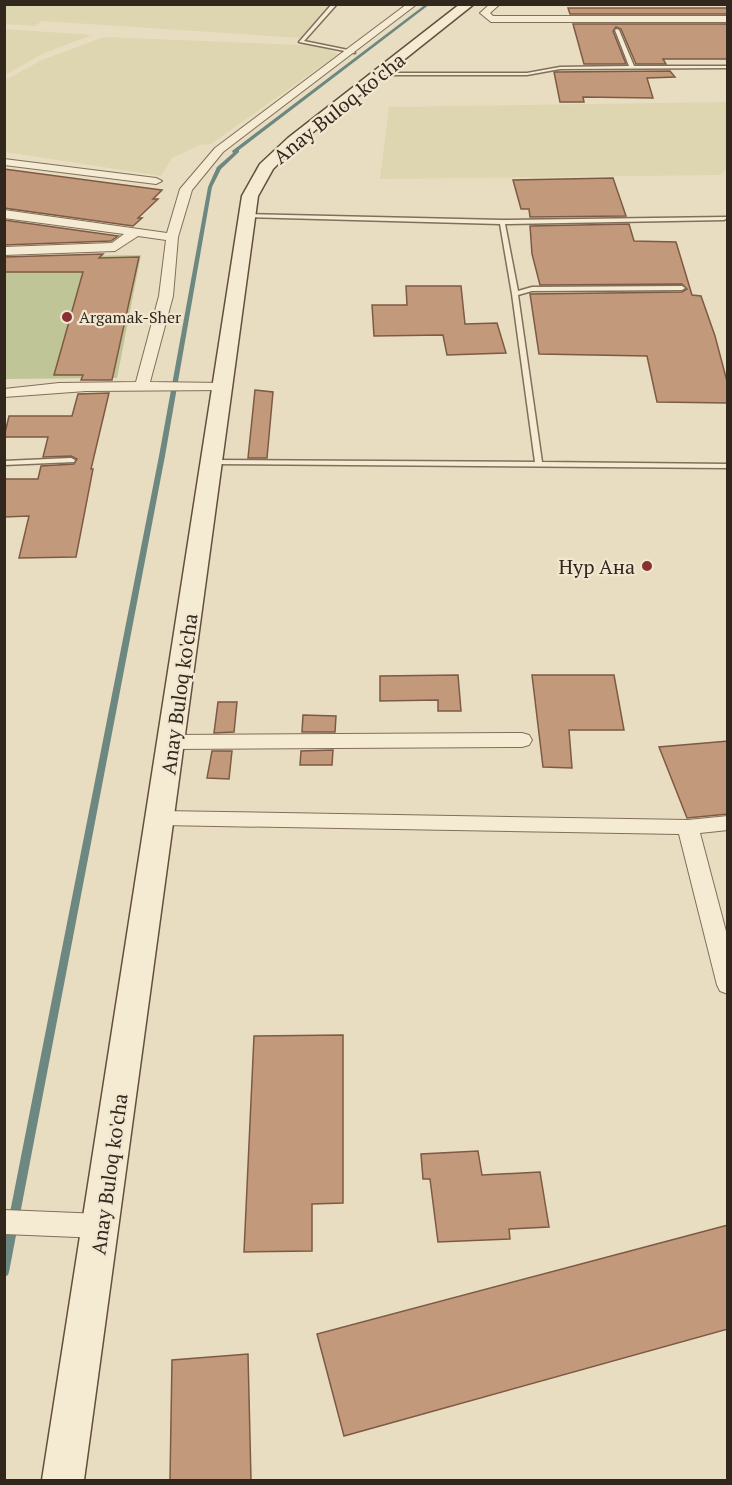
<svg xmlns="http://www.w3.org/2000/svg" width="732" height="1485" viewBox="0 0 732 1485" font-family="'PT Serif',serif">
	<rect width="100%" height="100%" fill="#e9ddc1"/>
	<g fill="#ddd6b0">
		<polygon points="4,5 5,4 329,5 300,38 42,21 35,26 5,24"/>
		<polygon points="4,29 5,29 92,35 42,54 5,75"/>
		<polygon points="104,37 321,46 338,54 211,144 200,145 172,158 161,176 5,152 5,80 42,60"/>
		<polygon points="727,102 727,169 720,175 380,179 389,107"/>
	</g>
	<polygon fill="#c0c597" points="141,255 117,378 5,379 4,257"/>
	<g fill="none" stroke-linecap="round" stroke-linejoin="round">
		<polygon fill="#6c8881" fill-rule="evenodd" points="426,4 430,4 239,150 239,152 221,169 212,187 165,456 9,1272 8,1275 4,1277 4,1243 159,456 208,187 217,167 233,153 232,151"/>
	</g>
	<g fill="#c3997b" stroke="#7d5a43" stroke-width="1.5">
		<polygon points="568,8 728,8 728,14 570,14"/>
		<polygon points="573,24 728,24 728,59 663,59 666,64 636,64 621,29 616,27 613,31 626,64 584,64"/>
		<polygon points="670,71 675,77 647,78 653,98 583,97 584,102 560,102 554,72"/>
		<polygon points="4,169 162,190 153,199 158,199 138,218 142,218 133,226 4,208"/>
		<polygon points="613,178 626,216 530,217 529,209 521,209 513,180"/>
		<polygon points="4,220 118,236 111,241 4,245"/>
		<polygon points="629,224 634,241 676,242 692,295 701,296 715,336 728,385 728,403 657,402 647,356 539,354 530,294 682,292 687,289 682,284 540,285 532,254 530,226"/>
		<polygon points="103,254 99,258 139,257 112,380 81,380 83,375 54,375 83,272 4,272 4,257"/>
		<polygon points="406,286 461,286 465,324 497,323 506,353 447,355 443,335 374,336 372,305 407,305"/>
		<polygon points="255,390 273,392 267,458 248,458"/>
		<polygon points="109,393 91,469 93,469 76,557 19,558 29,516 4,517 4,479 38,479 41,466 74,464 77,459 71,456 43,457 48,437 4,437 9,416 72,416 78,394"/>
		<polygon points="458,675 461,711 438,711 438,700 380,701 380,676"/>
		<polygon points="532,675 614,675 624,730 569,730 572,768 543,767"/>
		<polygon points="218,702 237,702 234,732 214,733"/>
		<polygon points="303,715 336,716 335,732 302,732"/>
		<polygon points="728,741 728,814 687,818 659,747"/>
		<polygon points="333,750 332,765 300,765 301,751"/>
		<polygon points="212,751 232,751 229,779 207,778"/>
		<polygon points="343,1035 343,1203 312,1204 312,1251 244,1252 254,1036"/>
		<polygon points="478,1151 482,1175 540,1172 549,1227 509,1229 510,1239 438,1242 430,1179 423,1179 421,1154"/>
		<polygon points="728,1225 728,1329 344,1436 317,1334"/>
		<polygon points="248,1354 251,1480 170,1480 172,1360"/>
	</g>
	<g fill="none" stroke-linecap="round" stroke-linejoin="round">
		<defs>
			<g id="service">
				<polygon points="332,4 337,4 304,41 353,51 355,53 299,42"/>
				<polygon points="617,29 619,30 634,66 728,66 728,68 560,69 527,75 381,75 379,74 381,73 527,73 560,67 629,66 615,30"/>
				<polygon points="246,214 502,220 726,217 727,218 724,220 505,224 518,291 532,287 682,286 685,288 682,290 532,291 518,295 542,462 728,464 728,468 209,464 208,462 212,460 535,462 512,294 500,224 244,217 244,215"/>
				<polygon points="71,458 75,460 74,462 4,465 4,461"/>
			</g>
			<g id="minor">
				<polygon points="407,4 417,4 223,152 192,190 178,237 173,296 150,382 222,383 229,387 227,390 86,391 4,397 4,389 59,383 136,382 159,296 166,240 138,236 115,251 4,255 4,247 112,243 124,234 4,218 4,210 167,233 180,189 215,148"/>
				<polygon points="490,4 500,4 490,13 493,16 728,16 728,22 491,22 480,13"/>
				<polygon points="4,159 156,178 162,181 156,184 4,165"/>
				<polygon points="522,733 529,735 532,740 529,745 522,747 172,749 165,747 162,742 165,737 172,735"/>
				<polygon points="161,811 688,820 728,816 728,830 700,833 728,939 728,994 720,991 717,985 679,834 161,825 154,823 151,818 154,813"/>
				<polygon points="4,1210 101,1214 110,1218 114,1226 110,1234 101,1238 4,1234"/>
			</g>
			<polygon id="secondary" points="460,4 474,4 298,144 273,169 258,196 84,1480 42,1480 242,196 260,164 288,138"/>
		</defs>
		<use href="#service" stroke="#806f5b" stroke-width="3"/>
		<use href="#minor" stroke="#806f5b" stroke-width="2"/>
		<use href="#secondary" stroke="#62503e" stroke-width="3"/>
		<use href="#service" fill="#f5ebd3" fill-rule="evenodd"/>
		<use href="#minor" fill="#f5ebd3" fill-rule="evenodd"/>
		<use href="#secondary" fill="#f5ebd3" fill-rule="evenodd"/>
	</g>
	<g fill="#893131" stroke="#f1e7d0" stroke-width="2">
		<circle cx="67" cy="317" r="6"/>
		<circle cx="647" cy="566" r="6"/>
	</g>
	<g text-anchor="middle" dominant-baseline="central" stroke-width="4.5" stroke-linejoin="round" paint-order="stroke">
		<g font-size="16" fill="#32271d" stroke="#f1e7d0" text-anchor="start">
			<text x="79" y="317">Argamak-Sher</text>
		</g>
		<g font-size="20" fill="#32271d" stroke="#f1e7d0">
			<text transform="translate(339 108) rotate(-39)">Anay Buloq ko'cha</text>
			<text transform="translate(179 694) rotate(-82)">Anay Buloq ko'cha</text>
			<text transform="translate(109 1174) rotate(-82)">Anay Buloq ko'cha</text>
		</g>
		<g font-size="20" fill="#32271d" stroke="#f1e7d0" text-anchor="end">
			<text x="635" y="566">Нур Ана</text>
		</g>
	</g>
	<rect width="732" height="1485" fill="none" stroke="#32271d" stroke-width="12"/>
</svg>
